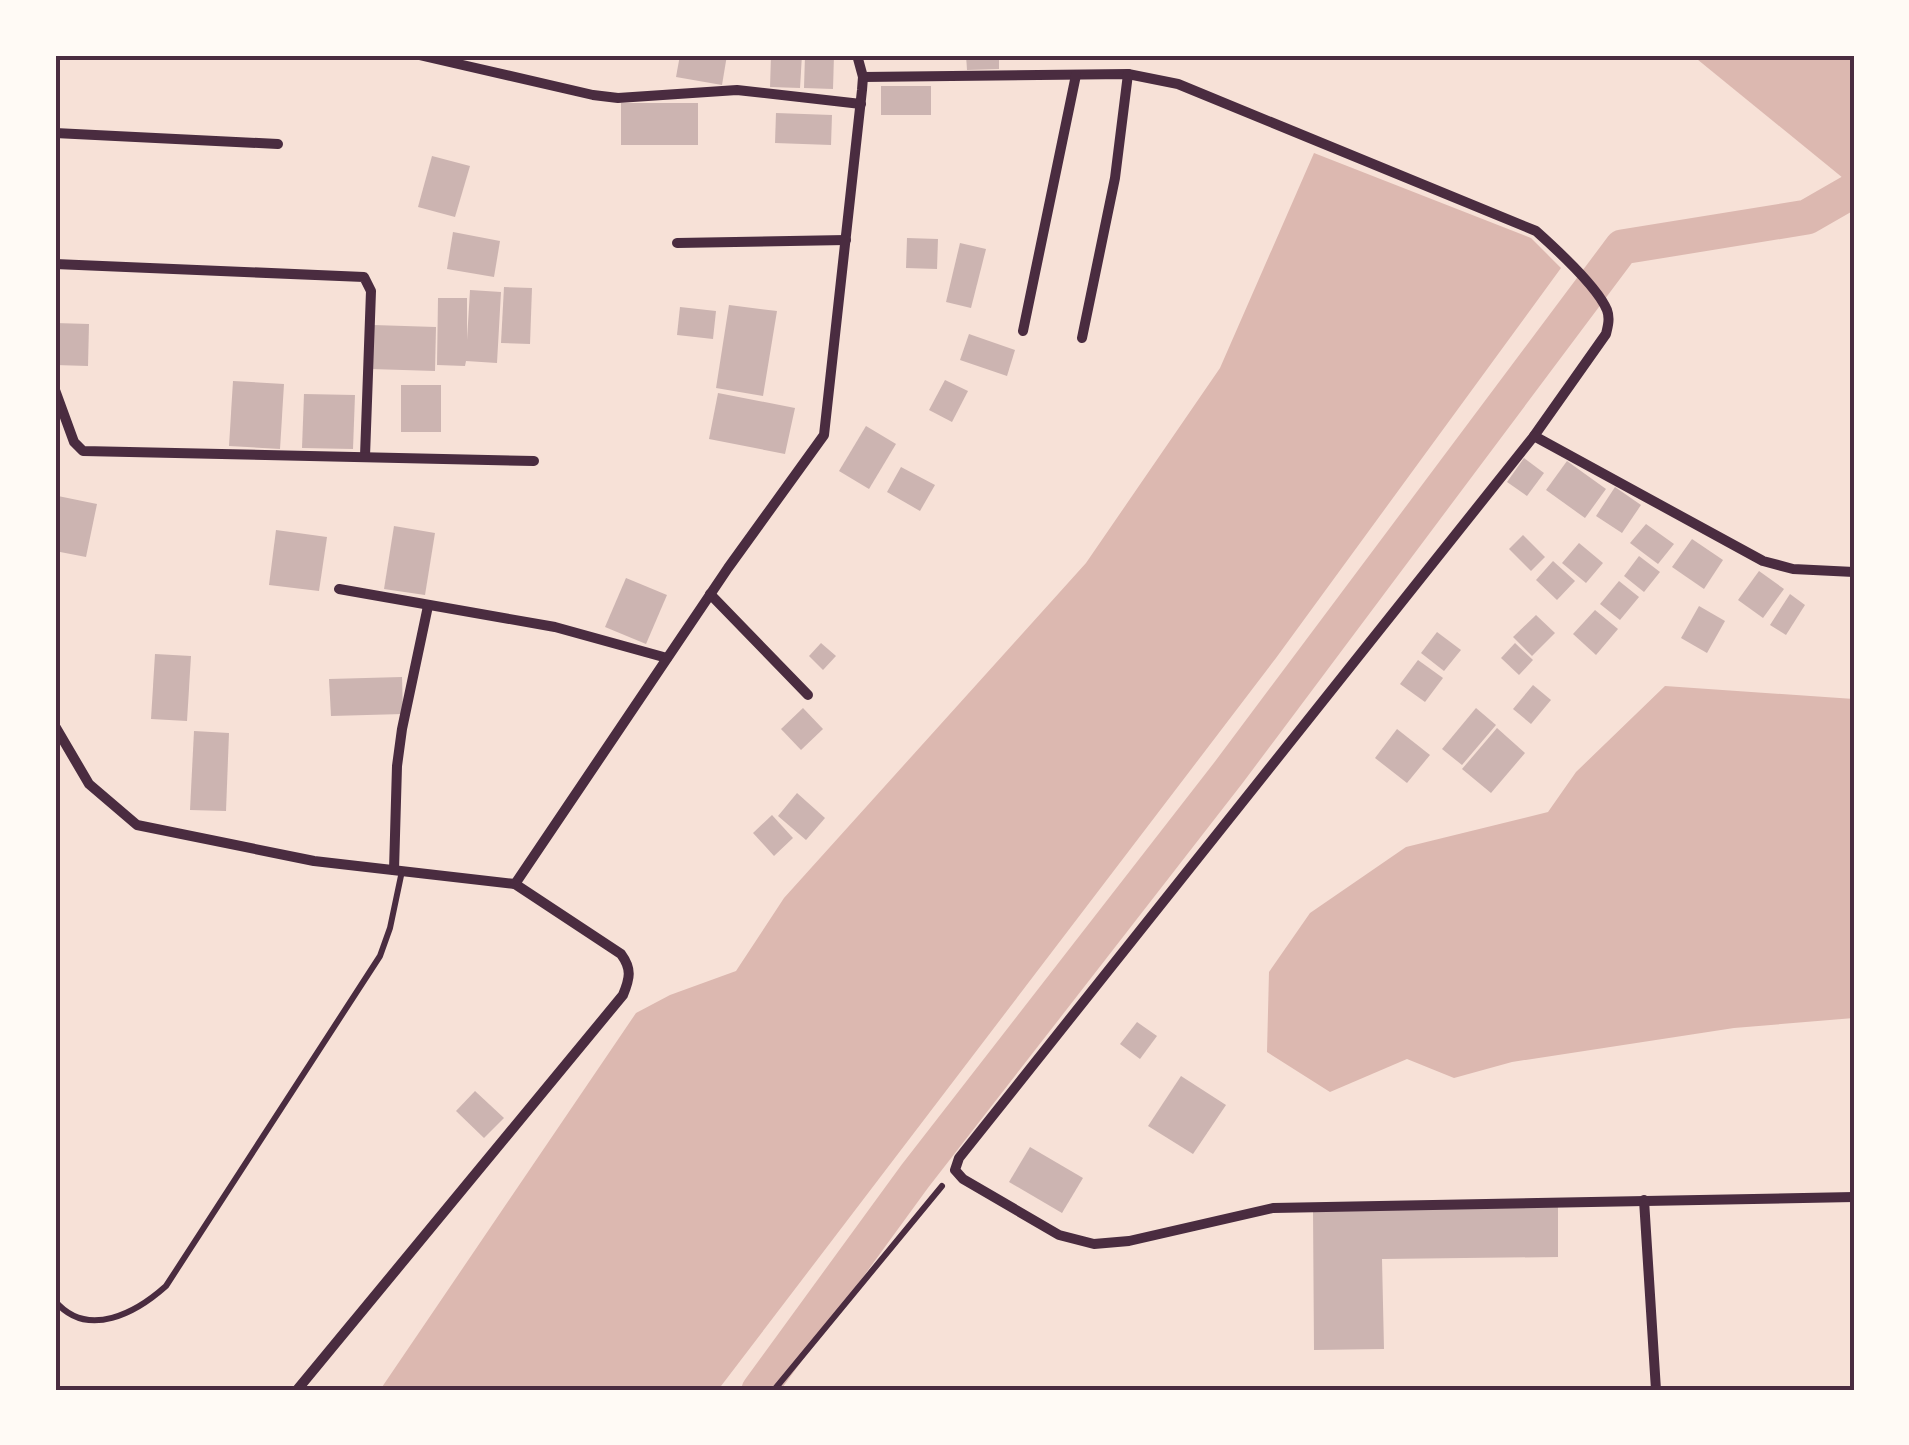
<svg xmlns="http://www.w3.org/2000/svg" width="1909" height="1445" viewBox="0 0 1909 1445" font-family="'DM Sans',sans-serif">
	<rect width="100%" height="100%" fill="#f7e1d7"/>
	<g fill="#dcb8b0">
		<polygon points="1692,55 1854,55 1854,187"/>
		<polygon points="1314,153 1531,238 1561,268 1276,658 718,1390 380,1390 636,1013 670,995 736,971 784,898 1086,563 1220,368"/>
		<polygon points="1665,686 1854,699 1854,1018 1734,1028 1512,1062 1454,1078 1407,1059 1330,1092 1267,1052 1269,972 1310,913 1406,847 1548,812 1576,772"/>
	</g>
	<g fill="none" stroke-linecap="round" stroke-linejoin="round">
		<polyline stroke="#dcb8b0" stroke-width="35" points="759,1390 915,1176 1229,772 1622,247 1807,217 1854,190"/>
	</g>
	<g fill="#ccb4b1">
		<polygon points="680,55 727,55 722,85 676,77"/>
		<polygon points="771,55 802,55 800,88 770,87"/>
		<polygon points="805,55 834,55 833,89 804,88"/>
		<polygon points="966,55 999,55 999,69 967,70"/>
		<rect x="881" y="86" width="50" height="29"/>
		<rect x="621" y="103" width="77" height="42"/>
		<polygon points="776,113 832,115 831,145 775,143"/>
		<polygon points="432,156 470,166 455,217 418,207"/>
		<polygon points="453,232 500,241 494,277 447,269"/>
		<polygon points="907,238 938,239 937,269 906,268"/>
		<polygon points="960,243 986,249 971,308 946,302"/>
		<polygon points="504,287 532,288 530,344 501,343"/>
		<polygon points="470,290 501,292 497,363 466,361 465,366 437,365 438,298 467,298 467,340"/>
		<polygon points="729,305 777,311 763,396 716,388"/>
		<polygon points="680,307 716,311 713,339 677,335"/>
		<polygon points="55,323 89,324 88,366 55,365"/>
		<polygon points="373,325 436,327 435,371 371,369"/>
		<polygon points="969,334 1015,350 1007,376 960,360"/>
		<polygon points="945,380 968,391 952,422 929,410"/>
		<polygon points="233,381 284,384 280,449 229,446"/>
		<rect x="401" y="385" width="40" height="47"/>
		<polygon points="718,393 795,408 785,454 709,439"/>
		<polygon points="304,394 355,395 353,449 302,448"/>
		<polygon points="866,426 896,444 869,489 839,471"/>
		<polygon points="1524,458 1544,473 1527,496 1507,482"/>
		<polygon points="1567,461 1606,489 1585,518 1546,490"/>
		<polygon points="901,467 935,485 920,511 887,492"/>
		<polygon points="1615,487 1641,505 1622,533 1596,516"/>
		<polygon points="58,496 97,504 86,557 55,551"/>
		<polygon points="1646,524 1674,544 1658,564 1630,543"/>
		<polygon points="394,526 435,533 425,595 384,589"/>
		<polygon points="276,530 327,537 319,591 269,585"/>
		<polygon points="1523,535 1545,557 1531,571 1509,549"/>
		<polygon points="1692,539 1723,560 1704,589 1672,567"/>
		<polygon points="1579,543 1603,563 1586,583 1562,563"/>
		<polygon points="1639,556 1660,572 1644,592 1624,576"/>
		<polygon points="1553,561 1575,581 1557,600 1536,580"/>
		<polygon points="1759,571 1784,589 1763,618 1738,600"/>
		<polygon points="626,578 667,595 646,644 605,627"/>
		<polygon points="1619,581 1639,597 1620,620 1600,604"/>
		<polygon points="1790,594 1805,605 1786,635 1770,625"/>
		<polygon points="1699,606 1725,621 1707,653 1681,638"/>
		<polygon points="1595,610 1618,629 1596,655 1573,634"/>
		<polygon points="1536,615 1555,633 1532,656 1513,637"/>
		<polygon points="1437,632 1461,650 1444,671 1421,653"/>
		<polygon points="821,643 836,656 823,670 809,656"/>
		<polygon points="1515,643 1533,660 1519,675 1501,658"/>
		<polygon points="155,654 191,656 187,721 151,719"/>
		<polygon points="1418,660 1443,678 1425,702 1400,684"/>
		<polygon points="402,677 403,714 331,716 329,679"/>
		<polygon points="1533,685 1551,700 1531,724 1513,709"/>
		<polygon points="803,708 823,729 801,750 781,729"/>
		<polygon points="1476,708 1496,725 1462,765 1442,749"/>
		<polygon points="1497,728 1525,753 1491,793 1462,769"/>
		<polygon points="1397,729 1430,755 1407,783 1375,758"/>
		<polygon points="194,731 229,733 226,811 190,810"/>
		<polygon points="797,793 825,818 806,840 778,816"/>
		<polygon points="772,815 793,838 774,856 753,833"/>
		<polygon points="1137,1022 1157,1036 1140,1059 1120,1044"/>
		<polygon points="1181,1076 1226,1105 1193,1154 1148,1126"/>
		<polygon points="475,1091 504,1118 484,1138 456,1111"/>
		<polygon points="1030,1147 1083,1178 1062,1213 1009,1182"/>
		<polygon points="1558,1207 1558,1257 1382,1259 1384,1349 1314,1350 1313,1210"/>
	</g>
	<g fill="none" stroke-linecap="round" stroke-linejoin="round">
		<polyline stroke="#4a2c40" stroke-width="6" points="774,1390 942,1186"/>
		<path stroke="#4a2c40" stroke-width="6" d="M 55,1301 C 88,1340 137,1312 166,1286 L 380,956 L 390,928 L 402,871"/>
		<g stroke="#4a2c40" stroke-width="10">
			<polyline points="419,55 593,95 618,98 737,90 861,104"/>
			<path d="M 863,77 L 1128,74 L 1178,84 L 1536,231 C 1555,248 1597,286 1607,310 C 1610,318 1608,326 1606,334 L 1534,436 L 959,1158 L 955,1170 L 963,1179 L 1059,1235 L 1094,1244 L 1129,1241 L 1273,1208 L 1854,1197"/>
			<polyline points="55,133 278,144"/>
			<polyline points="677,243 846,240"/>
			<polyline points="55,264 364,277 371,291 365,456"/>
			<polyline points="1023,331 1076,75"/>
			<polyline points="1082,338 1115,178 1128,74"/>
			<polyline points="55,390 74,442 83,451 534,461"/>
			<polyline points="1534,436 1763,561 1793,569 1854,572"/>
			<polyline points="339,589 555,627 667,658"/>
			<polyline points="710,594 808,695"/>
			<path d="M 55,726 L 89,784 L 137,825 L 314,861 L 515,884 L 621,954 C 632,969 630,978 623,995 L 297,1390"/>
			<polyline points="394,870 397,766 402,729 428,606"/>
			<polyline points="515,884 728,568 824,435 862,90 863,77 857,55"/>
			<polyline points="1644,1200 1656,1390"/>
		</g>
	</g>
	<rect width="1909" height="1445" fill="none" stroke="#fffaf5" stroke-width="115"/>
	<rect x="58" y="58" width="1794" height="1330" fill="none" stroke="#4a2c40" stroke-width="4"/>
</svg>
